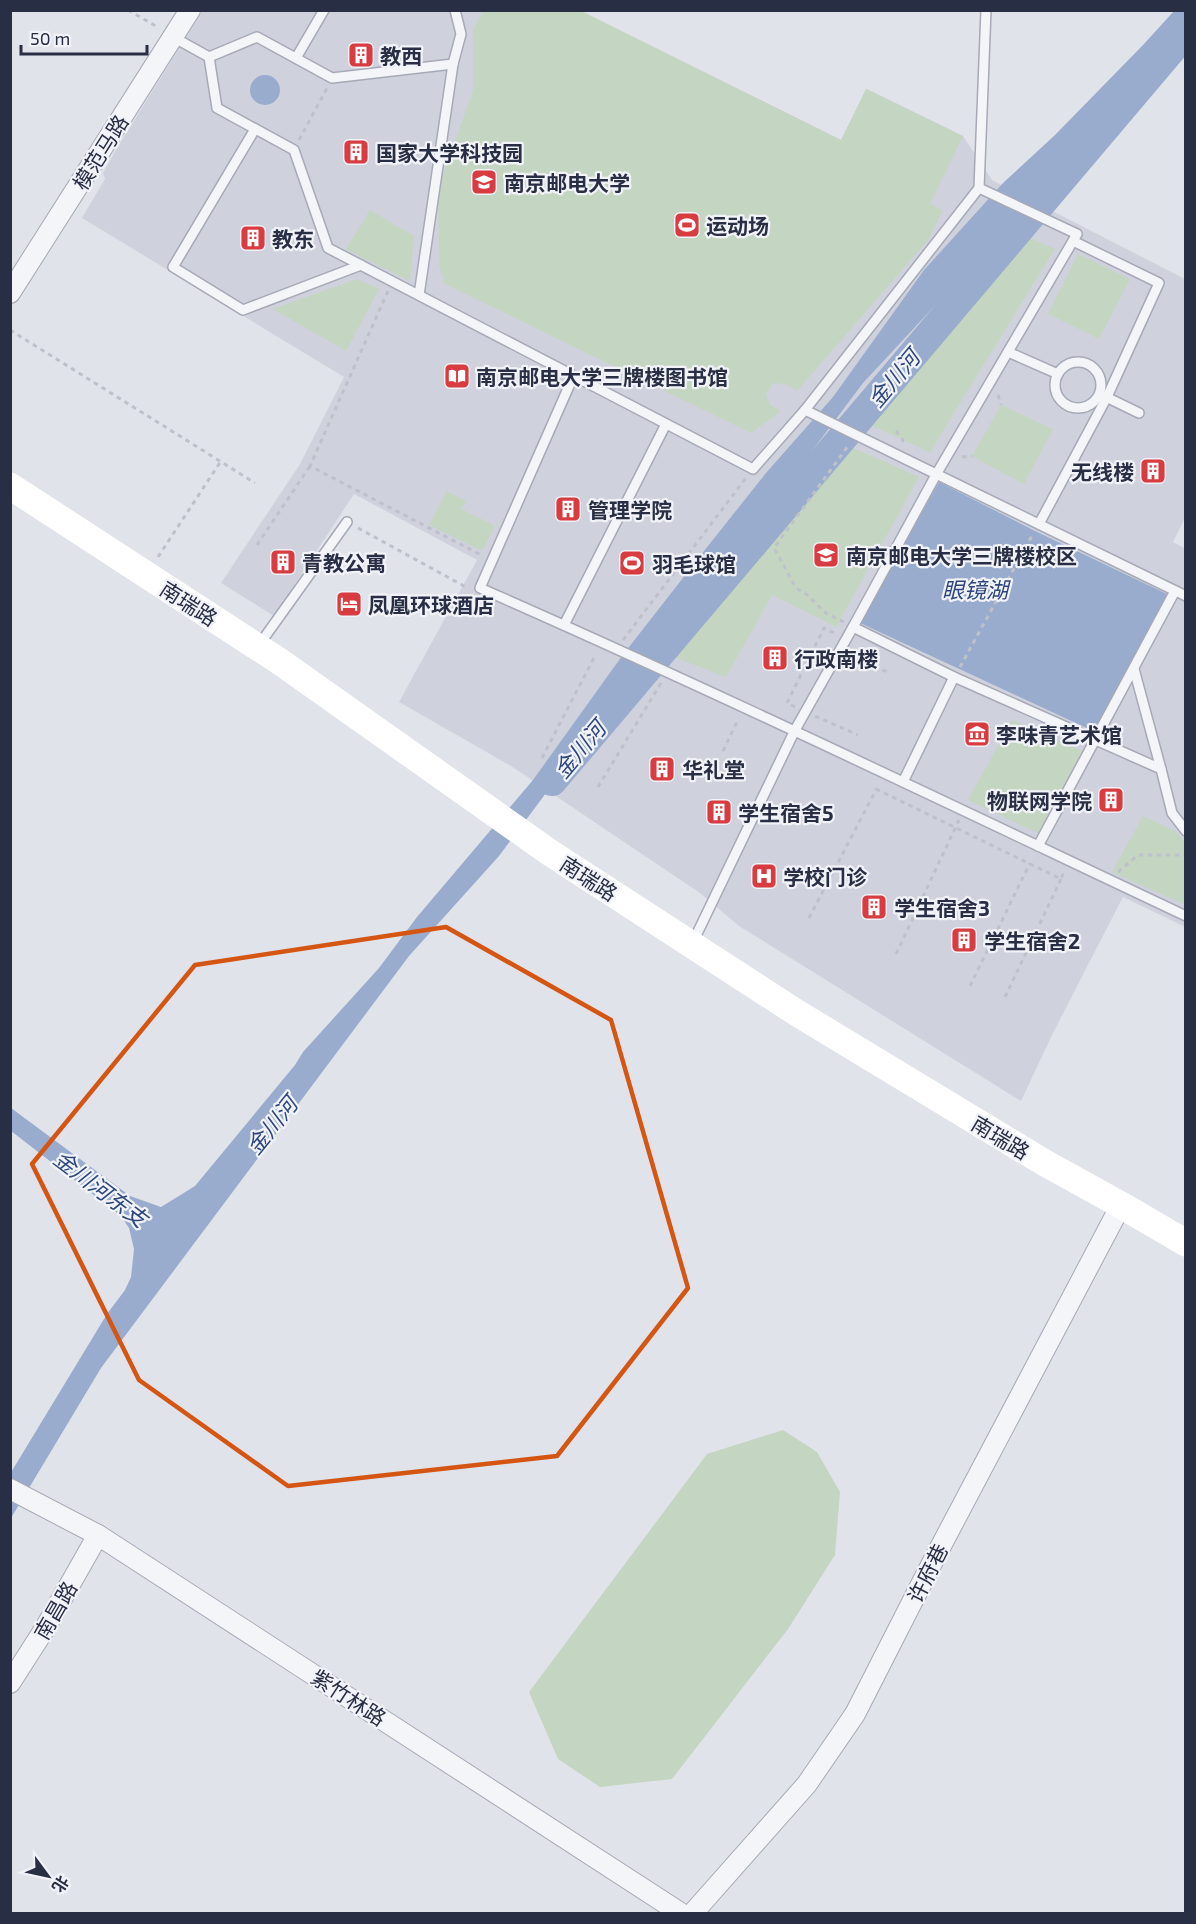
<svg xmlns="http://www.w3.org/2000/svg" width="1196" height="1924" viewBox="0 0 1196 1924" font-family="'Exo 2','Noto Sans SC',sans-serif">
	<rect width="100%" height="100%" fill="#e1e3eb"/>
	<polygon fill="#cfd2dd" points="202,11 581,11 841,140 867,89 963,136 992,180 1185,279 1185,518 1173,542 1186,549 1185,927 1123,897 1053,1033 1021,1101 739,926 700,893 511,766 399,702 477,560 354,494 274,616 221,583 300,464 344,377 82,218 105,179 103,173 117,148"/>
	<g fill="#c4d5c1">
		<polygon points="483,11 581,11 841,140 866,89 963,136 930,204 943,210 928,240 797,391 786,384 773,383 766,394 770,405 781,411 751,433 445,284 439,265 438,189 473,91 473,30"/>
		<polygon points="370,210 414,236 410,281 346,249"/>
		<polygon points="1019,233 1055,249 930,452 850,416"/>
		<polygon points="1078,254 1130,279 1099,339 1048,314"/>
		<polygon points="357,279 379,289 346,351 273,309"/>
		<polygon points="1001,405 1053,429 1024,484 972,456"/>
		<polygon points="835,440 919,477 836,627 772,595 726,677 666,654"/>
		<polygon points="447,491 466,501 461,509 495,526 482,551 429,525"/>
		<polygon points="1012,720 1082,751 1038,833 968,800"/>
		<polygon points="1143,816 1175,831 1185,842 1185,905 1112,872"/>
		<polygon points="783,1430 817,1452 840,1492 835,1555 788,1629 672,1779 600,1787 558,1759 529,1692 707,1454"/>
	</g>
	<g fill="#99acce">
		<polygon points="1174,11 1185,11 1185,31 1122,95 956,283 863,383 758,523 605,714 499,856 409,956 101,1368 11,1518 10,1474 107,1314 125,1290 131,1277 134,1249 129,1228 121,1216 11,1131 11,1108 130,1196 161,1207 195,1186 295,1065 303,1052 379,968 417,917 533,780 622,656 704,551 766,473 833,397 924,270 1003,183 1055,135 1143,45"/>
		<circle cx="265" cy="90" r="15"/>
		<polygon points="939,482 1035,531 1169,595 1095,732 860,623"/>
	</g>
	<g fill="none" stroke-linecap="round" stroke-linejoin="round">
		<polyline stroke="#99acce" stroke-width="30" points="552,781 1186,32"/>
		<defs>
			<g id="lane">
				<polyline points="173,37 209,57 217,108 294,150 328,248 753,469 805,410 1186,596"/>
				<polyline points="209,57 257,37 332,78 453,64 419,295"/>
				<polyline points="296,58 324,10"/>
				<polyline points="453,64 461,34 455,10"/>
				<polyline points="255,129 173,267 243,310 361,265"/>
				<polyline points="1008,352 1058,374"/>
				<circle cx="1078" cy="385" r="23"/>
				<path d="M 573,377 L 480,588 C 717,692 951,805 1186,916"/>
				<polyline points="1104,396 1139,413"/>
				<polyline points="805,410 979,188 986,10"/>
				<polyline points="1039,524 1107,397 1159,283 1073,241"/>
				<polyline points="564,625 666,424"/>
				<polyline points="853,627 937,473 1077,234 979,188"/>
				<polyline points="259,645 347,522"/>
				<polyline points="1134,669 1161,769"/>
				<polyline points="903,782 954,677"/>
				<polyline points="1038,846 1175,591"/>
				<polyline points="693,942 795,730 853,627 954,677 1161,769 1172,813 1186,831"/>
			</g>
			<g id="street">
				<polyline points="10,293 190,10"/>
				<polyline points="10,1489 98,1535 682,1914"/>
				<polyline points="10,1683 44,1630 98,1535"/>
				<polyline points="692,1914 807,1784 855,1714 933,1561 1121,1205"/>
			</g>
		</defs>
		<use href="#lane" stroke="#a6a9b6" stroke-width="12"/>
		<use href="#street" stroke="#a6a9b6" stroke-width="22"/>
		<g stroke="#bfc1ca" stroke-width="3" stroke-dasharray="4.5 4.5" stroke-linecap="butt">
			<polyline points="128,10 159,28"/>
			<polyline points="299,140 327,88"/>
			<polyline points="388,291 310,466 483,556"/>
			<polyline points="10,330 255,483"/>
			<polyline points="998,395 1001,405"/>
			<polyline points="896,431 903,440 902,445"/>
			<polyline points="962,457 972,456"/>
			<polyline points="358,528 464,586 469,587"/>
			<polyline points="257,545 310,466"/>
			<polyline points="158,557 221,461"/>
			<polyline points="844,622 827,614 806,594 796,588 774,548 848,446"/>
			<polyline points="623,640 746,478"/>
			<polyline points="850,654 887,672"/>
			<polyline points="960,667 1033,534"/>
			<polyline points="795,707 787,703 824,628 836,634"/>
			<polyline points="815,716 858,735"/>
			<polyline points="723,751 738,720"/>
			<polyline points="542,758 596,654"/>
			<polyline points="598,787 661,683"/>
			<polyline points="876,789 1061,879 1065,870"/>
			<polyline points="1118,872 1138,855 1186,855"/>
			<polyline points="809,918 877,788"/>
			<polyline points="896,954 959,820"/>
			<polyline points="970,986 1030,863"/>
			<polyline points="1005,997 1061,879"/>
		</g>
		<use href="#lane" stroke="#f4f5f9" stroke-width="9"/>
		<use href="#street" stroke="#f4f5f9" stroke-width="20"/>
		<polyline stroke="#fff" stroke-width="27" points="10,486 279,661 549,852 797,1013 1045,1163 1121,1205 1186,1243"/>
	</g>
	<path fill="none" stroke="#d55512" stroke-width="4.5" stroke-linejoin="round" d="M 446,927 L 611,1020 L 688,1288 L 557,1456 L 288,1486 L 139,1380 L 32,1164 L 195,965 Z"/>
	<defs>
		<symbol id="building-square" viewBox="-11 -11 22 22"><rect x="-9" y="-9" width="18" height="18" rx="4" fill="#d93c40" stroke="#f1f3f8"/><path d="M-4-6H4V6H1V3H-1V6H-4ZM-2.5-4.3h1.7v1.8h-1.7ZM.8-4.3h1.7v1.8H.8ZM-2.5-1h1.7V.8h-1.7ZM.8-1h1.7V.8H.8Z" fill="#fff"/></symbol>
		<symbol id="university-square" viewBox="-11 -11 22 22"><rect x="-9" y="-9" width="18" height="18" rx="4" fill="#d93c40" stroke="#f1f3f8"/><path d="M0-5L7-2L0 1L-7-2ZM-4 1L0 2.5L4 1V4Q0 6-4 4Z" fill="#fff"/></symbol>
		<symbol id="stadium-square" viewBox="-11 -11 22 22"><rect x="-9" y="-9" width="18" height="18" rx="4" fill="#d93c40" stroke="#f1f3f8"/><path d="M0-5a6.5 5 0 1 0 0 10a6.5 5 0 1 0 0-10ZM-3.5-1.8h7v3.6h-7Z" fill="#fff"/></symbol>
		<symbol id="library-square" viewBox="-11 -11 22 22"><rect x="-9" y="-9" width="18" height="18" rx="4" fill="#d93c40" stroke="#f1f3f8"/><path d="M-6-4Q-3-5.5-.7-3.5V5Q-3 3-6 4ZM6-4Q3-5.5 .7-3.5V5Q3 3 6 4Z" fill="#fff"/></symbol>
		<symbol id="hotel-square" viewBox="-11 -11 22 22"><rect x="-9" y="-9" width="18" height="18" rx="4" fill="#d93c40" stroke="#f1f3f8"/><path d="M-6-4.5h1.5V1H6V5H4.5V3h-9V5H-6ZM-4 0a1.8 1.8 0 1 1 3.6 0ZM.5 0V-2.5h3Q6-2.5 6 0Z" fill="#fff"/></symbol>
		<symbol id="museum-square" viewBox="-11 -11 22 22"><rect x="-9" y="-9" width="18" height="18" rx="4" fill="#d93c40" stroke="#f1f3f8"/><path d="M0-6L6-3V-2H-6V-3ZM-5-1h2V3h-2ZM-1-1h2V3h-2ZM3-1h2V3H3ZM-6 4H6V6H-6Z" fill="#fff"/></symbol>
		<symbol id="hospital-square" viewBox="-11 -11 22 22"><rect x="-9" y="-9" width="18" height="18" rx="4" fill="#d93c40" stroke="#f1f3f8"/><path d="M-5-5h3v3.5h4V-5h3V5h-3V1.5h-4V5h-3Z" fill="#fff"/></symbol>
	</defs>
	<g fill-rule="evenodd">
		<use href="#building-square" x="346" y="40" width="30" height="30"/>
		<use href="#building-square" x="341" y="137" width="30" height="30"/>
		<use href="#university-square" x="469" y="167" width="30" height="30"/>
		<use href="#stadium-square" x="672" y="210" width="30" height="30"/>
		<use href="#building-square" x="238" y="223" width="30" height="30"/>
		<use href="#library-square" x="442" y="361" width="30" height="30"/>
		<use href="#building-square" x="1138" y="456" width="30" height="30"/>
		<use href="#building-square" x="553" y="494" width="30" height="30"/>
		<use href="#university-square" x="811" y="540" width="30" height="30"/>
		<use href="#building-square" x="268" y="547" width="30" height="30"/>
		<use href="#stadium-square" x="617" y="548" width="30" height="30"/>
		<use href="#hotel-square" x="334" y="589" width="30" height="30"/>
		<use href="#building-square" x="760" y="643" width="30" height="30"/>
		<use href="#museum-square" x="962" y="719" width="30" height="30"/>
		<use href="#building-square" x="647" y="754" width="30" height="30"/>
		<use href="#building-square" x="1096" y="785" width="30" height="30"/>
		<use href="#building-square" x="704" y="797" width="30" height="30"/>
		<use href="#hospital-square" x="749" y="861" width="30" height="30"/>
		<use href="#building-square" x="859" y="892" width="30" height="30"/>
		<use href="#building-square" x="949" y="925" width="30" height="30"/>
	</g>
	<g text-anchor="middle" dominant-baseline="central" stroke-width="4.5" stroke-linejoin="round" paint-order="stroke">
		<g font-size="21" font-weight="bold" fill="#282e44" stroke="#f1f3f8" text-anchor="start">
			<text x="380" y="55">教西</text>
			<text x="376" y="152">国家大学科技园</text>
			<text x="504" y="182">南京邮电大学</text>
			<text x="706" y="225">运动场</text>
			<text x="272" y="238">教东</text>
			<text x="476" y="376">南京邮电大学三牌楼图书馆</text>
			<text x="1134" y="471" text-anchor="end">无线楼</text>
			<text x="588" y="509">管理学院</text>
			<text x="846" y="555">南京邮电大学三牌楼校区</text>
			<text x="302" y="562">青教公寓</text>
			<text x="652" y="563">羽毛球馆</text>
			<text x="368" y="604">凤凰环球酒店</text>
			<text x="794" y="658">行政南楼</text>
			<text x="996" y="734">李味青艺术馆</text>
			<text x="682" y="769">华礼堂</text>
			<text x="1092" y="800" text-anchor="end">物联网学院</text>
			<text x="738" y="812">学生宿舍5</text>
			<text x="783" y="876">学校门诊</text>
			<text x="894" y="907">学生宿舍3</text>
			<text x="984" y="940">学生宿舍2</text>
		</g>
		<g font-size="21" fill="#282e44" stroke="#f1f3f8">
			<text transform="translate(100 152) rotate(-58)">模范马路</text>
			<text transform="translate(189 603) rotate(33)">南瑞路</text>
			<text transform="translate(589 878) rotate(33)">南瑞路</text>
			<text transform="translate(1001 1137) rotate(31)">南瑞路</text>
			<text transform="translate(927 1573) rotate(-63)">许府巷</text>
			<text transform="translate(55 1610) rotate(-60)">南昌路</text>
			<text transform="translate(349 1697) rotate(33)">紫竹林路</text>
		</g>
		<g font-size="22" font-style="italic" fill="#2e477c" stroke="#f1f3f8">
			<text transform="translate(893 378) rotate(-50)">金川河</text>
			<text x="975" y="589">眼镜湖</text>
			<text transform="translate(579 749) rotate(-50)">金川河</text>
			<text transform="translate(271 1125) rotate(-51)">金川河</text>
			<text transform="translate(101 1188) rotate(37)">金川河东支</text>
		</g>
	</g>
	<rect width="1196" height="1924" fill="none" stroke="#282e44" stroke-width="24"/>
	<g transform="translate(48 1876) rotate(123)" stroke="#f1f3f8" stroke-width="4.5" paint-order="stroke">
	<path d="M0-4.5L10 22L0 15L-10 22Z" fill="#282e44"/>
	<text y="-9" font-size="16" font-weight="bold" text-anchor="middle" fill="#282e44">北</text>
	</g>
	<path d="M21 45v9h126v-9" fill="none" stroke="#282e44" stroke-width="3"/>
	<text x="30" y="45" font-size="18" fill="#282e44" stroke="#f1f3f8" stroke-width="4.5" paint-order="stroke">50 m</text>
</svg>
